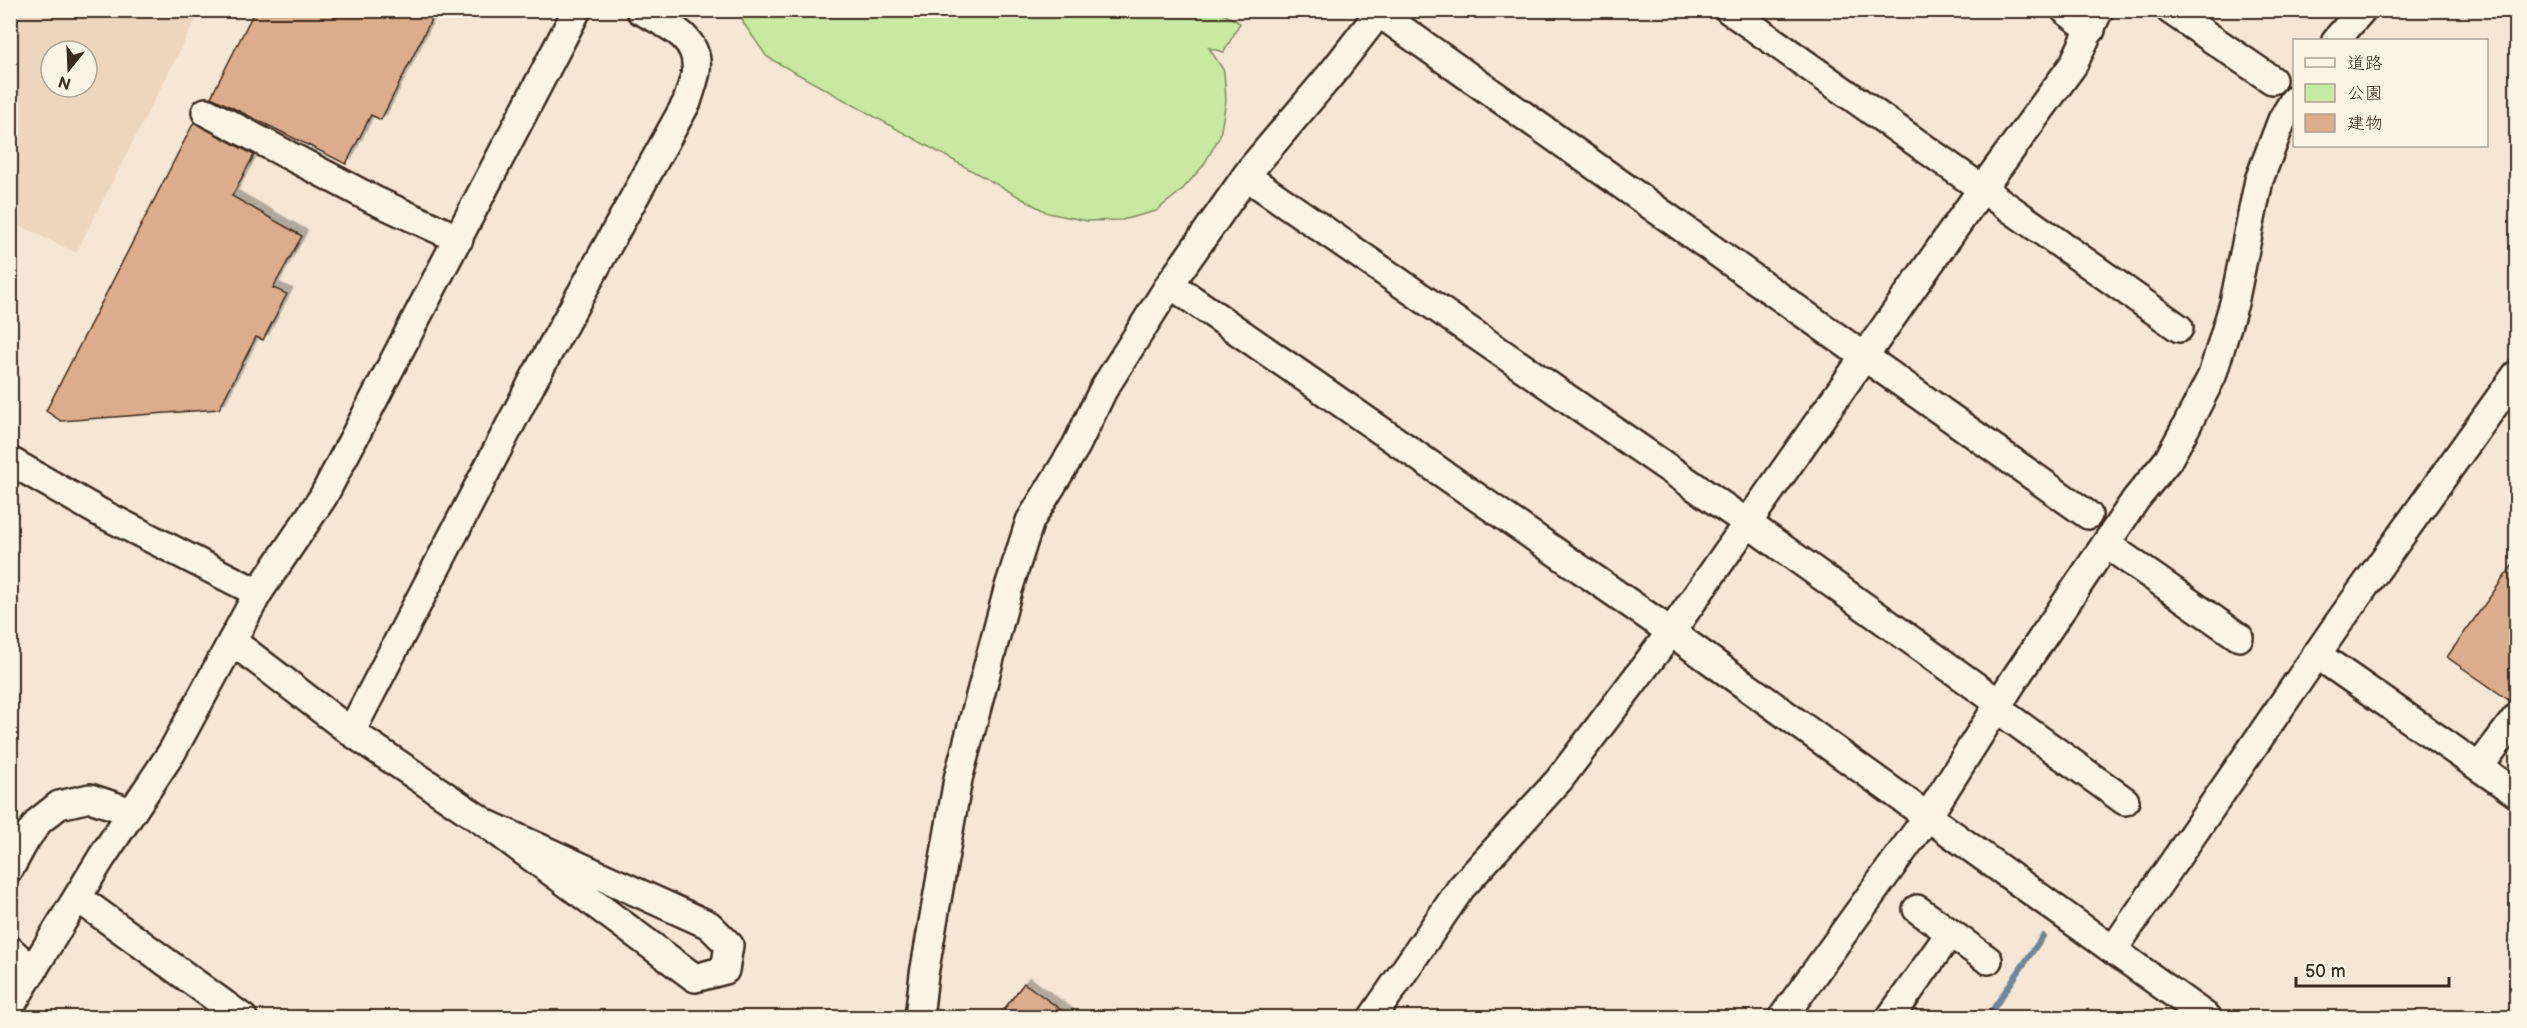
<svg xmlns="http://www.w3.org/2000/svg" width="2527" height="1028" viewBox="0 0 2527 1028" font-family="'Balsamiq Sans','Klee One',sans-serif">
	<defs>
		<filter id="shadow"><feDropShadow dx="5.5" dy="-5.5" stdDeviation="0" flood-color="#0004"/></filter>
	</defs>
	<rect width="100%" height="100%" fill="#f5e7d3"/>
	<filter id="ink" filterUnits="userSpaceOnUse"><feTurbulence type="fractalNoise" baseFrequency=".0167" numOctaves="2"/><feDisplacementMap in="SourceGraphic" scale="12" xChannelSelector="R" yChannelSelector="G"/><feConvolveMatrix kernelMatrix="1 2 1 2 8 2 1 2 1" color-interpolation-filters="sRGB"/></filter>
	<g filter="url(#ink)">
		<path fill="#edd6be" fill-rule="evenodd" d="M 10,11 L 200,11 L 76,253 L 11,221 ZM 51,51 L 87,51 L 87,87 L 51,87 Z"/>
		<polygon fill="#c7e9a2" stroke="#818a60" stroke-width="1.5" points="1216,10 1240,23 1224,52 1209,48 1224,71 1226,101 1220,136 1203,166 1181,191 1156,211 1122,220 1087,221 1048,213 767,57 744,24 739,11"/>
		<g fill="none" stroke-linecap="round" stroke-linejoin="round">
			<polyline stroke="#70869b" stroke-width="6" points="1987,1018 2043,936"/>
		</g>
		<g fill="#dbad8c" stroke="#3b2a1e" stroke-width="1.5" filter="url(#shadow)">
			<polygon points="255,10 436,10 381,120 371,115 346,164 211,97"/>
			<polygon points="194,122 254,155 232,196 302,236 273,288 287,294 263,340 256,337 219,409 61,421 46,411"/>
			<polygon points="2517,559 2517,702 2513,703 2447,657"/>
			<polygon points="1024,983 1071,1017 998,1017"/>
		</g>
		<g fill="none" stroke-linecap="round" stroke-linejoin="round">
			<defs>
				<g id="minor">
					<polyline points="1729,10 2179,328"/>
					<polyline points="2065,10 2091,30"/>
					<polyline points="2170,10 2272,80"/>
					<polyline points="1379,13 2088,515"/>
					<polyline points="2336,40 2362,10"/>
					<polyline points="206,112 374,200 459,239"/>
					<polyline points="1246,176 1746,522 1999,703"/>
					<polyline points="1170,284 1671,632 2113,950 2337,625 2516,375"/>
					<polyline points="10,461 99,512 258,593"/>
					<polyline points="2106,544 2239,637"/>
					<polyline points="232,641 351,732 487,824 695,978 725,970 729,945 709,925 487,824"/>
					<polyline points="2316,654 2516,793"/>
					<polyline points="1996,708 2125,801"/>
					<path d="M 351,732 L 535,377 L 687,102 C 690,92 694,81 696,71 C 700,36 665,24 640,10"/>
					<polyline points="2479,767 2516,718"/>
					<polyline points="10,868 26,839 39,821 59,805 90,798 132,812"/>
					<polyline points="78,898 243,1018"/>
					<polyline points="1917,909 1988,960"/>
					<polyline points="10,950 33,971"/>
					<polyline points="2113,950 2208,1018"/>
					<polyline points="10,1007 102,857 172,752 258,593 323,497 577,10"/>
					<polyline points="919,1018 924,974 958,779 1008,590 1030,521 1076,446 1103,390 1170,284 1251,169 1333,72 1381,10"/>
					<polyline points="1372,1018 1461,888 1559,780 1671,632 1982,189 2073,65 2099,10"/>
					<polyline points="1782,1018 1928,816 2014,680 2136,499 2168,460 2185,429 2212,376 2234,303 2259,180 2282,120 2294,100"/>
					<polyline points="1890,1018 1950,933"/>
				</g>
			</defs>
			<use href="#minor" stroke="#3b2a1e" stroke-width="32"/>
			<use href="#minor" stroke="#fcf5e5" stroke-width="27"/>
		</g>
	</g>
	<rect width="2527" height="1028" fill="none" stroke="#fcf5e5" stroke-width="36"/>
	<rect x="18" y="18" width="2491" height="992" fill="none" stroke="#3b2a1e" stroke-width="2" filter="url(#ink)"/>
	<rect x="2293" y="39" width="195" height="108" fill="#fcf5e5" stroke="#afa495" stroke-width="1.5"/>
	<rect x="2305" y="58" width="30" height="9" fill="#fcf5e5" stroke="#afa495" stroke-width="1.5"/>
	<text x="2347" y="69" font-size="18" fill="#3b2a1e">道路</text>
	<rect x="2305" y="84" width="30" height="18" fill="#c7e9a2" stroke="#afa495" stroke-width="1.5"/>
	<text x="2347" y="99" font-size="18" fill="#3b2a1e">公園</text>
	<rect x="2305" y="114" width="30" height="18" fill="#dbad8c" stroke="#afa495" stroke-width="1.5"/>
	<text x="2347" y="129" font-size="18" fill="#3b2a1e">建物</text>
	<g transform="translate(69 69) rotate(198)"><circle r="28" fill="#fcf5e5" stroke="#afa495" stroke-width="1.5"/>
	<path d="M0-4.5L10 22L0 15L-10 22Z" fill="#3b2a1e"/>
	<text y="-9" font-size="16" font-weight="bold" text-anchor="middle" fill="#3b2a1e">N</text>
	</g>
	<path d="M2296 977v9h153v-9" fill="none" stroke="#3b2a1e" stroke-width="3"/>
	<text x="2305" y="977" font-size="18" fill="#3b2a1e" stroke="#fcf5e5" stroke-width="4.5" paint-order="stroke">50 m</text>
</svg>
